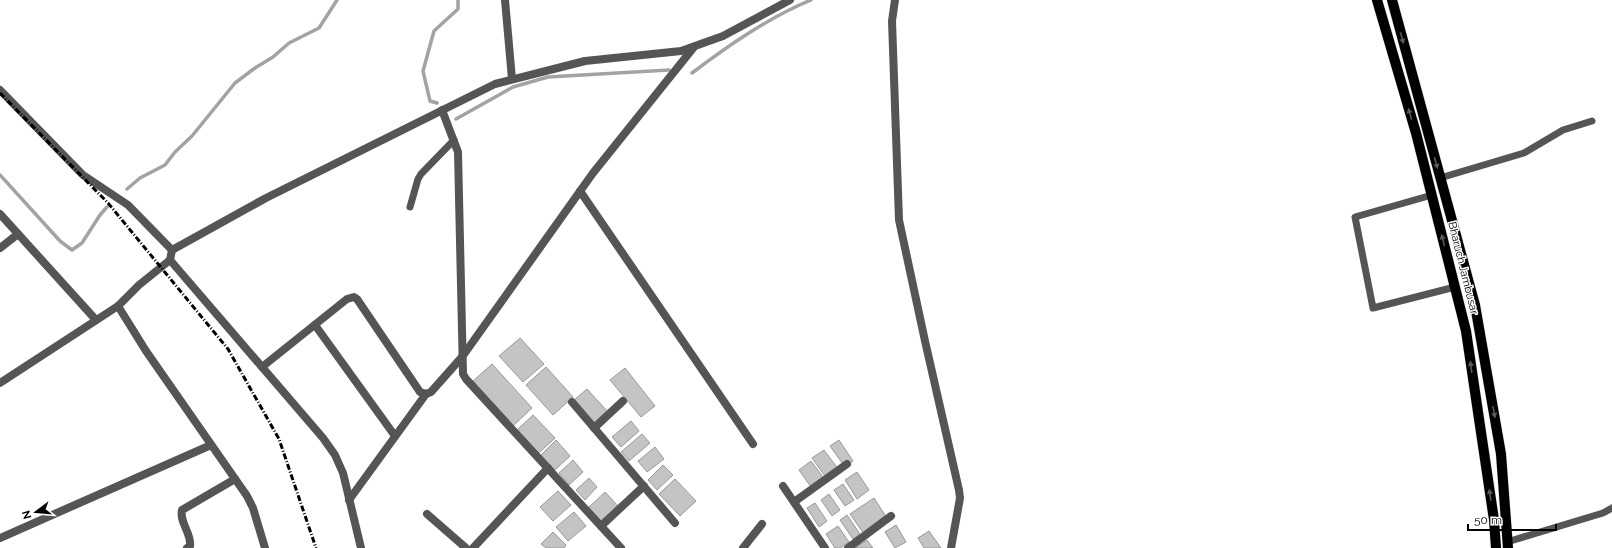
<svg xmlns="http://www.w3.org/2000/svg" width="1612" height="548" viewBox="0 0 1612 548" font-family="Raleway,sans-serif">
	<rect width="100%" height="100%" fill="#fff"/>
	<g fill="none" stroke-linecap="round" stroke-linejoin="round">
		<g stroke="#a3a3a3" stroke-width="3.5">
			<path d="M 692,73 C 729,45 768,18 811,0"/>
			<polyline points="437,103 430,101 423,71 434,31 458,9 458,0"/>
			<polyline points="456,119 513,87 548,77 669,70"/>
			<polyline points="0,175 60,241 72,250 82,243 100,215 107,207"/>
			<polyline points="127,189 140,178 165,165 175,152 192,136 235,83 255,68 273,57 289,43 319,28 337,0"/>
		</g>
	</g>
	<g fill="#c4c4c4" stroke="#999">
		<polygon points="520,338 544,364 523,382 499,356"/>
		<polygon points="492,364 532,408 513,426 473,381"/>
		<polygon points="546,367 573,397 553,415 526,385"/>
		<polygon points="625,368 655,406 641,417 610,380"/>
		<polygon points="587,389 608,412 596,424 574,400"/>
		<polygon points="533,415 555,438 539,453 517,430"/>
		<polygon points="631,421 639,431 621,447 612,437"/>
		<polygon points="642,434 650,443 629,461 621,452"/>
		<polygon points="556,440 570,456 555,470 541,455"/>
		<polygon points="839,440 853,461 845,467 830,446"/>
		<polygon points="655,447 664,459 647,472 638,461"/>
		<polygon points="824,450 839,470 827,479 812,458"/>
		<polygon points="573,460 583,472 569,485 559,473"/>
		<polygon points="811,461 826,481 813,490 799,470"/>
		<polygon points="663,465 673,475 657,490 648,480"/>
		<polygon points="857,472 869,490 857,499 845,480"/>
		<polygon points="589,478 597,487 585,500 576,490"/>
		<polygon points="675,479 696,501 680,516 659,494"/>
		<polygon points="843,484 854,500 845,506 834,490"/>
		<polygon points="558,491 571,505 553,521 540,507"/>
		<polygon points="605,492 619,507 602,523 588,508"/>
		<polygon points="829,494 840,510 832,516 821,500"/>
		<polygon points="874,498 887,518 864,534 850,514"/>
		<polygon points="815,503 827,521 819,527 807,508"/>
		<polygon points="574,512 586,526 568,541 556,527"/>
		<polygon points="847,515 860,534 853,539 840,520"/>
		<polygon points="896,525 906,542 895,548 885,532"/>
		<polygon points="838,526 849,542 840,548 835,548 826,534"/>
		<polygon points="929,531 941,548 924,548 918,538"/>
		<polygon points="553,532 566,545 564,548 546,548 541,544"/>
		<polygon points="867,540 873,548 855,548"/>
	</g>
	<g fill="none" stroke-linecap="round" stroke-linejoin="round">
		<defs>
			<g id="primary">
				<polyline points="1377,0 1416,133 1466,331 1494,520 1496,548"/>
				<polyline points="1392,0 1475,305 1501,454 1508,548"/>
			</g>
		</defs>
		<use href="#primary" stroke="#dbdbdb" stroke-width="11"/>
		<g stroke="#555" stroke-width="7">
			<polyline points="1440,178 1524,153 1563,130 1592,121"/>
			<polyline points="1432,195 1355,217 1373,308 1455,287"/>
			<polyline points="410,207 418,179 421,174 454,140"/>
			<polyline points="1507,542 1603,513 1612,508"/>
		</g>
		<g stroke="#555" stroke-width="8">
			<polyline points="505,0 512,79"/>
			<polyline points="895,0 892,21 899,220 925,341 959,490 960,498 951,548"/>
			<polyline points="0,90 83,175 128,205 172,250"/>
			<polyline points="442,110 458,152 463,374 466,379 621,548"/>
			<polyline points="580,191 753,444"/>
			<polyline points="0,214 96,320"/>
			<polyline points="0,248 18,234"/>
			<polyline points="170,260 323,438 335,455 343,473 361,548"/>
			<polyline points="118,306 146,351 247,496 253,508 265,548"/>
			<polyline points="315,325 395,436"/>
			<polyline points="262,367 347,299 354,297 357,299 420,392 426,394 431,392 462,357 593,173 694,47"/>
			<polyline points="572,402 675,523"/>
			<polyline points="594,428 623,401"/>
			<polyline points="783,486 825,548"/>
			<polyline points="349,500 426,394"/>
			<polyline points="794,502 847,464"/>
			<polyline points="427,514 466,548"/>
			<polyline points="601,526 644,486"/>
			<polyline points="0,538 211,445"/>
			<path d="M 187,548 L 190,546 C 192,534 179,522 182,510 L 235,479"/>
			<polyline points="473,548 548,468"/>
			<polyline points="743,548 762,524"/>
			<polyline points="848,548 891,516"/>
		</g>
		<polyline stroke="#555" stroke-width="8" points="0,383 118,306 139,285 170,260 172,250 266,198 495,84 585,61 681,51 723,36 790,0"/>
		<use href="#primary" stroke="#000" stroke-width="10"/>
		<polyline stroke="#000" stroke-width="3" stroke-dasharray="6 2 1 2" stroke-linecap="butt" points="0,93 108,203 228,349 279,439 316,548"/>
	</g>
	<defs><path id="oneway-solid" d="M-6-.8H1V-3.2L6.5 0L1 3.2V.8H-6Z"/></defs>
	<g fill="#595959">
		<use href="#oneway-solid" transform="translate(1402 38) rotate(75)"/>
		<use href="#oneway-solid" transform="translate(1410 114) rotate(-106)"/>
		<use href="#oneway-solid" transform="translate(1436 163) rotate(75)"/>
		<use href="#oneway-solid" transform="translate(1443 240) rotate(-104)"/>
		<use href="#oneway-solid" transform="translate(1471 367) rotate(-98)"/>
		<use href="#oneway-solid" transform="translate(1494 412) rotate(80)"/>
		<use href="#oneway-solid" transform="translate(1490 495) rotate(-98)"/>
	</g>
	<g text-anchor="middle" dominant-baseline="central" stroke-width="3" stroke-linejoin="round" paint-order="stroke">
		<g font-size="11" fill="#000" stroke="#fff">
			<text transform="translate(1463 268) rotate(76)">Bharuch Jambusar</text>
		</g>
	</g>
	<g transform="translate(36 512) rotate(254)" stroke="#ffffff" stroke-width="3" paint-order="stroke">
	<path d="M0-3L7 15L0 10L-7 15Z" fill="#000000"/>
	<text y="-6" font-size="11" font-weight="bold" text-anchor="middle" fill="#000000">N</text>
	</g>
	<path d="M1468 524v6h88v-6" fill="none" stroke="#000000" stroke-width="2"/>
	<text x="1474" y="524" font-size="12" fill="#000000" stroke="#ffffff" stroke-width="3" paint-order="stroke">50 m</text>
</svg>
